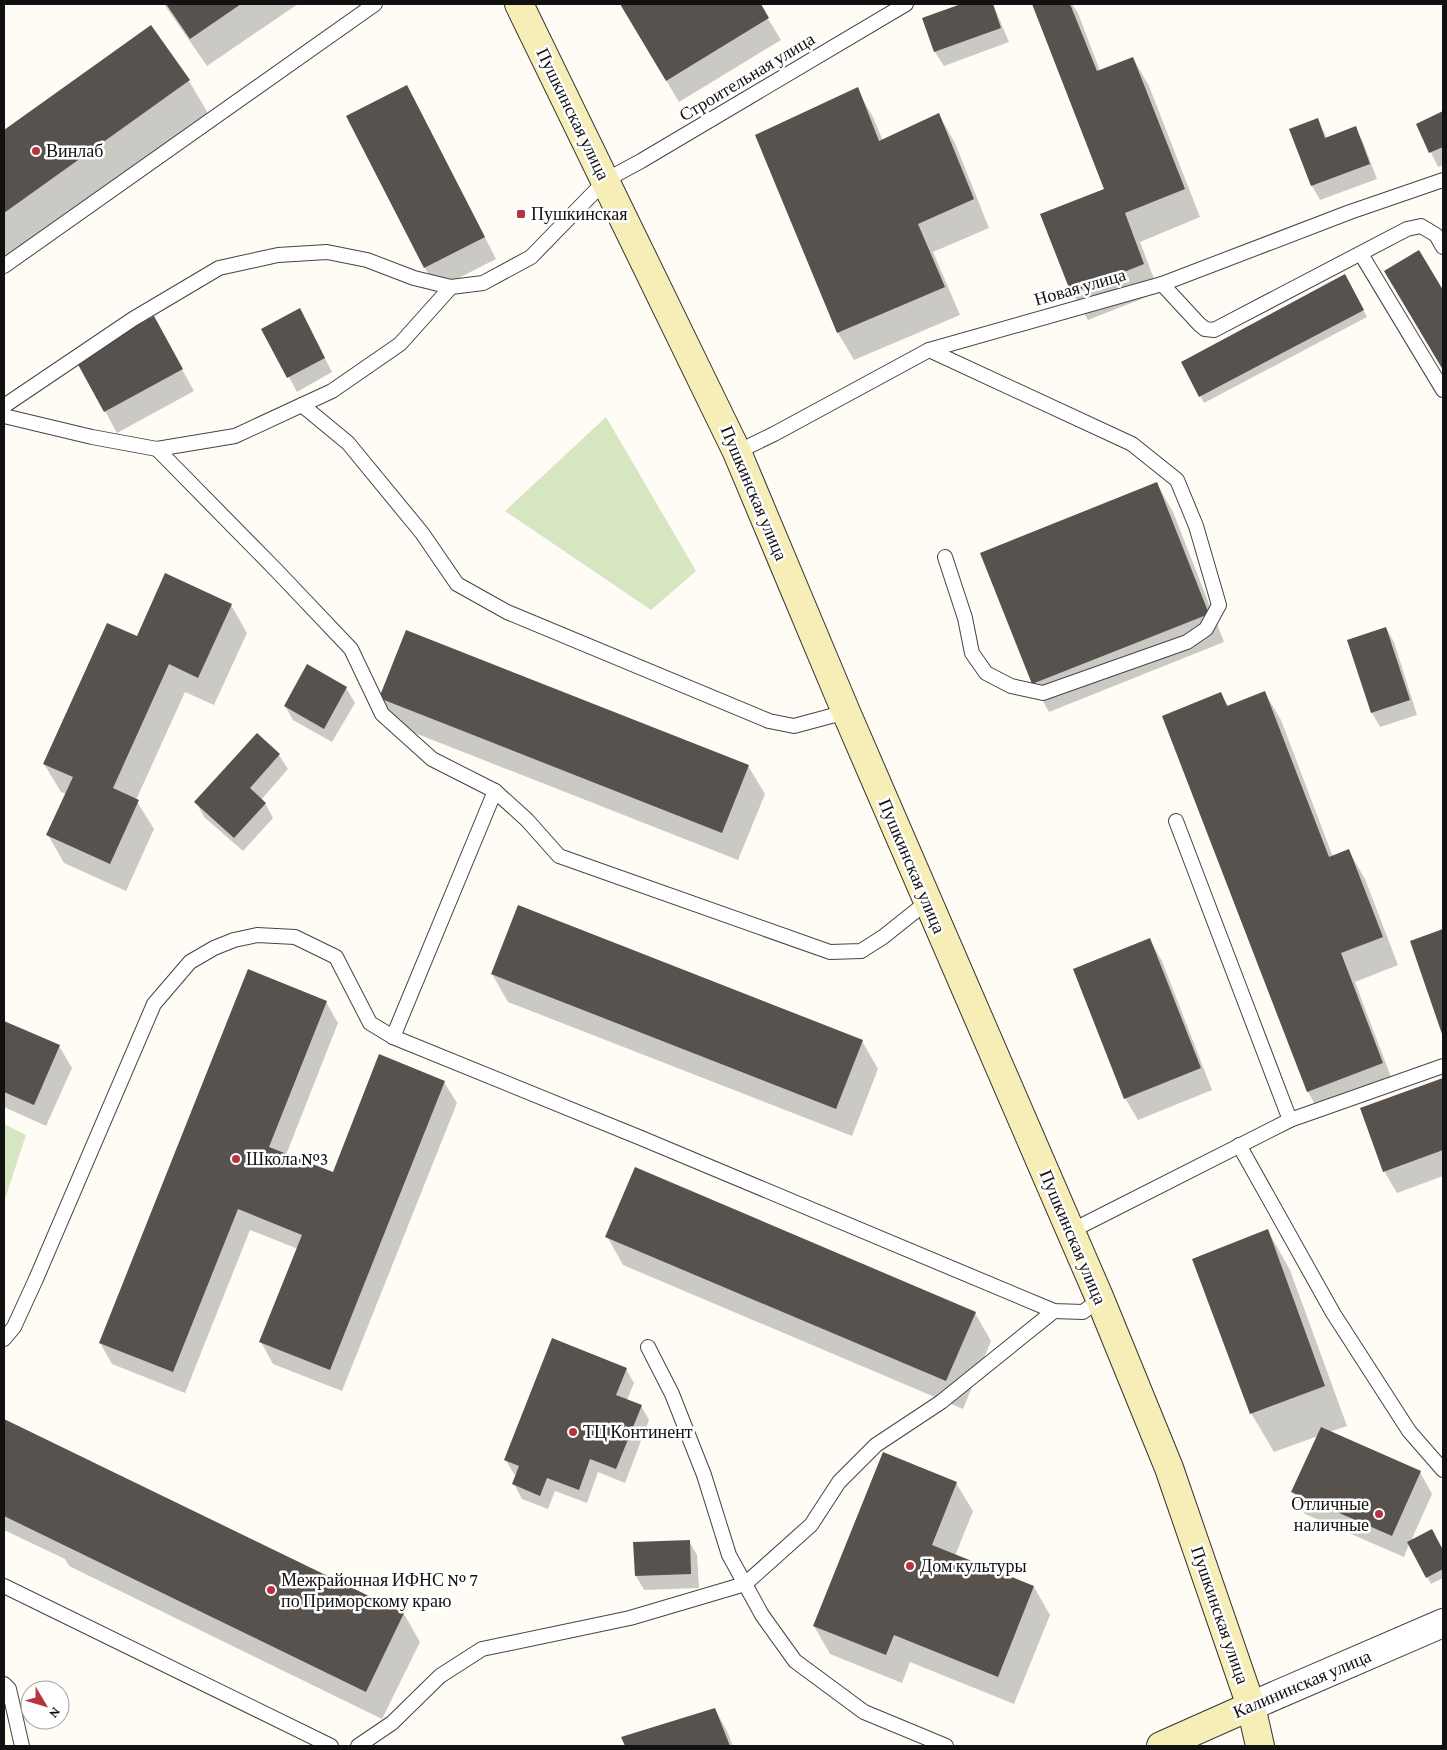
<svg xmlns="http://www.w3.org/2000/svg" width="1447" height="1750" viewBox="0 0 1447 1750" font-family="'Crimson Pro',serif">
	<rect width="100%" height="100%" fill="#fefcf5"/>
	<g fill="#d6e6c1">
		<polygon points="606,417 696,571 651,610 505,511"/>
		<polygon points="4,1124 26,1135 4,1202"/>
	</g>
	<g fill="#0003">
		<polygon points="164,4 298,4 207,66"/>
		<polygon points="621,4 759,4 781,40 679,102"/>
		<polygon points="965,4 993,4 1009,42 944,66 935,52 924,19"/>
		<polygon points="1033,4 1072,4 1078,13 1100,71 1133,58 1149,86 1200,217 1140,242 1159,292 1088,320 1072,292 1106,190"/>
		<polygon points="151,26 189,81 212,120 4,268 4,131"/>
		<polygon points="407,86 496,259 437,289 425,268"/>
		<polygon points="857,89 873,117 883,141 939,115 955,143 989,228 933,252 960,315 854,360 838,333"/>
		<polygon points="1443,112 1443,165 1438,167 1417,124"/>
		<polygon points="1318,120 1327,138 1355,128 1363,142 1377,179 1320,200 1312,186 1291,130"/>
		<polygon points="1418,251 1443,293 1443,368 1385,272"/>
		<polygon points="1345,276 1367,317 1204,403 1182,362"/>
		<polygon points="307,324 332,372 297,392 263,329"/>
		<polygon points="165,339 194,391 117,433 105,411"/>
		<polygon points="1157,484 1173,512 1224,642 1049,712 1033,684 982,553"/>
		<polygon points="231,605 247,633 214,705 185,692 136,800 154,829 126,891 64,863 48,835 66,794 61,792 44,764"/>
		<polygon points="1386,628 1394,642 1417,715 1380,727 1372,713 1348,640"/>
		<polygon points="308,666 346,688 355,703 332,742 293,720 285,706"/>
		<polygon points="1265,693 1281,720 1333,857 1349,851 1365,879 1398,965 1355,982 1394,1085 1320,1113 1308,1092 1163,716 1221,694 1229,707"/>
		<polygon points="381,698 748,766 765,794 738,860 397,726"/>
		<polygon points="257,734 279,755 288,769 261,800 265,803 273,818 243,851 204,817 196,802"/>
		<polygon points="1443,931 1443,1034 1412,942"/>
		<polygon points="1150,940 1162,961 1212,1090 1138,1120 1125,1098"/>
		<polygon points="492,974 862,1041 878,1069 852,1136 508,1002"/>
		<polygon points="326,1002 338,1023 286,1155 333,1174 444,1082 457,1103 342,1391 273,1364 261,1342 298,1249 250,1230 185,1393 112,1364 100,1343"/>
		<polygon points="4,1022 59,1046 72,1068 46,1126 4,1107"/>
		<polygon points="1443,1079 1443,1176 1397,1193 1384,1171 1362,1109"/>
		<polygon points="1268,1231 1290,1270 1347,1426 1329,1432 1420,1472 1432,1494 1411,1541 1431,1530 1443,1552 1443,1578 1431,1584 1409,1544 1404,1557 1305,1514 1293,1492 1318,1436 1274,1452 1251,1413"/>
		<polygon points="607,1236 975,1313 991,1341 963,1409 623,1265"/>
		<polygon points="626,1369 634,1383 627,1400 641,1406 649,1420 625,1483 598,1472 587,1503 555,1491 548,1509 522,1499 514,1484 517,1475 514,1474 505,1459"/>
		<polygon points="4,1420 404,1614 420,1642 382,1719 69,1566 65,1559 4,1530"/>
		<polygon points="956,1483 973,1511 955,1556 1034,1587 1050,1615 1014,1704 910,1662 902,1683 830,1654 814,1626"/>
		<polygon points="689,1541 697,1555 699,1588 644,1590 636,1576 634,1544"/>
		<polygon points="715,1709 727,1731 733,1746 626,1746 623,1738"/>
	</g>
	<g fill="#58524e">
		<polygon points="166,4 241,4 190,39"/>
		<polygon points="620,4 761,4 769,18 666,81"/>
		<polygon points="961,4 993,4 1001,28 934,52 922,18"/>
		<polygon points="1032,4 1070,4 1097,71 1133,57 1185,189 1125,213 1144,264 1071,293 1040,214 1104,189"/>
		<polygon points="151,25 190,80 4,213 4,130"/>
		<polygon points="407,85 485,237 424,268 346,116"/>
		<polygon points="858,87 879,141 939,113 974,199 918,224 945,287 837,333 755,135"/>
		<polygon points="1443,111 1443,147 1429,153 1416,124"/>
		<polygon points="1318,118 1325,138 1356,126 1370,164 1311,186 1289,129"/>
		<polygon points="1419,250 1443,290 1443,370 1384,271"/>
		<polygon points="1345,274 1364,310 1199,397 1181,362"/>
		<polygon points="300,308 325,358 287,378 261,329"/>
		<polygon points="154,316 183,369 104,412 75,359"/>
		<polygon points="1157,482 1209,614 1032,684 980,553"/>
		<polygon points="165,573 232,604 198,678 169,664 113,788 139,800 110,864 46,835 73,777 43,764 107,623 137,636"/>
		<polygon points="1386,627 1410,700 1371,713 1347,640"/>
		<polygon points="406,630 749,765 722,833 379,698"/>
		<polygon points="307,664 347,687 324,729 284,706"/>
		<polygon points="1265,691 1329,857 1349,849 1383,937 1341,953 1383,1063 1307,1092 1162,716 1221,692 1227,706"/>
		<polygon points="257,733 280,754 250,788 266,803 234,838 194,802"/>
		<polygon points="518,905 863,1040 836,1109 491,974"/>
		<polygon points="1443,929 1443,1037 1410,941"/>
		<polygon points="1150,938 1201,1068 1124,1099 1073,969"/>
		<polygon points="248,969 327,1001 269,1147 333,1172 379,1054 445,1081 330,1370 259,1342 302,1235 238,1209 173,1372 99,1343"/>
		<polygon points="4,1021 60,1045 34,1105 4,1092"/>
		<polygon points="1443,1078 1443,1150 1383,1172 1360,1108"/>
		<polygon points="635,1167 976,1312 946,1381 605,1237"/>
		<polygon points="1268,1229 1325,1386 1250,1414 1192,1259"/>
		<polygon points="552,1338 627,1368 616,1395 642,1405 616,1469 590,1459 579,1490 547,1478 540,1496 512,1484 519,1466 504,1460"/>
		<polygon points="4,1419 404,1613 366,1692 4,1516"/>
		<polygon points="1321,1427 1421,1471 1392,1536 1291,1492"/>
		<polygon points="883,1452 957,1482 932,1545 1034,1586 998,1677 894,1635 886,1655 813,1626"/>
		<polygon points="1432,1529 1443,1550 1443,1569 1426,1578 1407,1542"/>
		<polygon points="690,1540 691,1574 635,1576 633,1542"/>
		<polygon points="715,1708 730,1746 625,1746 621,1737"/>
	</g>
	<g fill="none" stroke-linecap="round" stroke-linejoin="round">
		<defs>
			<g id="service">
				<polyline points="1361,254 1443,390"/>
				<polyline points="4,266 375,4"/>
				<polyline points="1162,284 1199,324 1205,329 1214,330 1407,229 1421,226 1436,235 1443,247"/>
				<polyline points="929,350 1132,444 1177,480 1196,526 1219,605 1206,629 1187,642 1043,693 1011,686 986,673 972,653 965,618 945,557"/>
				<polyline points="302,405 348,443 422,533 457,584 507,612 769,721 794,726 846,712"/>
				<polyline points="4,406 133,319 219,268 278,255 327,252 367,260 414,278 451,287 483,283 531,257 606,180 641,161 906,4"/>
				<polyline points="4,416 92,437 157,449 235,436 332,391 400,344 451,287"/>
				<polyline points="157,449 276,570 351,649 382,714 432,759 495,791 527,820 559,856 830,952 861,951 883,937 927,902"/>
				<polyline points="737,452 774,434 929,350 1162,284 1350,212 1443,180"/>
				<polyline points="1176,821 1290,1120"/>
				<polyline points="393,1037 495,791"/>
				<polyline points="1239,1145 1333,1313 1409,1431 1443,1470"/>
				<polyline points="1071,1231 1290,1120 1443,1066"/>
				<polyline points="4,1339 14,1327 36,1279 154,1004 190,962 214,948 234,940 257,935 295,937 336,957 370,1023 393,1037 641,1138 1054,1311 1083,1312 1100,1299"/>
				<polyline points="648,1347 672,1394 704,1475 729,1555 762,1615 795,1661 864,1712 946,1746"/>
				<polyline points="4,1586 331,1746"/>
				<polyline points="4,1684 9,1689 22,1746"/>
				<polyline points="358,1746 392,1723 440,1676 482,1649 630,1618 745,1584 811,1525 839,1482 876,1445 941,1402 1054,1311"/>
			</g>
			<polyline id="minor" points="1251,1706 1443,1623"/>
			<g id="secondary">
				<polyline points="519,4 737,452 846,712 1100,1299 1169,1468 1251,1706 1260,1746"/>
				<polyline points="1161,1746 1251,1706"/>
			</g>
		</defs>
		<use href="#service" stroke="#444" stroke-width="16"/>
		<use href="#minor" stroke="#444" stroke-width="30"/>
		<use href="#secondary" stroke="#333" stroke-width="30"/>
		<use href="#service" stroke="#fff" stroke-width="14"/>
		<use href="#minor" stroke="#fff" stroke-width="28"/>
		<use href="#secondary" stroke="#f7edb7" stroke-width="28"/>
	</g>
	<g fill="#b43541" stroke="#fff" stroke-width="2">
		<circle cx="36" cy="151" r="5"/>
		<rect x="516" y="209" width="10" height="10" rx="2.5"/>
		<circle cx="236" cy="1159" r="5"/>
		<circle cx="573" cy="1432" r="5"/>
		<circle cx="1379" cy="1514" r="5"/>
		<circle cx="910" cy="1566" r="5"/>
		<circle cx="271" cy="1590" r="5"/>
	</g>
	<g text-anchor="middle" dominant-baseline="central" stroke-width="5" stroke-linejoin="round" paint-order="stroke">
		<g font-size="18" fill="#111" stroke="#fff">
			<text transform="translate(747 77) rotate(-31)">Строительная улица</text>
			<text transform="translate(573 114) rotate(64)">Пушкинская улица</text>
			<text transform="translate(1080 287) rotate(-16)">Новая улица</text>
			<text transform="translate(754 493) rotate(67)">Пушкинская улица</text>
			<text transform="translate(912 866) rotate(67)">Пушкинская улица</text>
			<text transform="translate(1073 1237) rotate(67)">Пушкинская улица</text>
			<text transform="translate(1220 1615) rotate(71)">Пушкинская улица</text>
			<text transform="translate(1302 1684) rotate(-23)">Калининская улица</text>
		</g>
		<g font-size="18" fill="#111" stroke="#fff" text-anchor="start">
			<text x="46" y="151">Винлаб</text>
			<text x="531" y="214">Пушкинская</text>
			<text x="246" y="1159">Школа №3</text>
			<text x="583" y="1432">ТЦ Континент</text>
			<text x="1369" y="1504" text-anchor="end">Отличные<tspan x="1369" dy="21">наличные</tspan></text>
			<text x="920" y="1566">Дом культуры</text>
			<text x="281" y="1580">Межрайонная ИФНС № 7<tspan x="281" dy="21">по Приморскому краю</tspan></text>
		</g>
	</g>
	<rect width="1447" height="1750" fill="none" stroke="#111111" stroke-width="10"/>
	<g transform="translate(45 1705) rotate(128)"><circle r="24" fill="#ffffff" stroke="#a0a0a0"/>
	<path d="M0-4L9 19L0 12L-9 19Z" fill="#b43541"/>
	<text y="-8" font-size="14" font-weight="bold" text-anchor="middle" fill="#111111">N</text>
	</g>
</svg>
